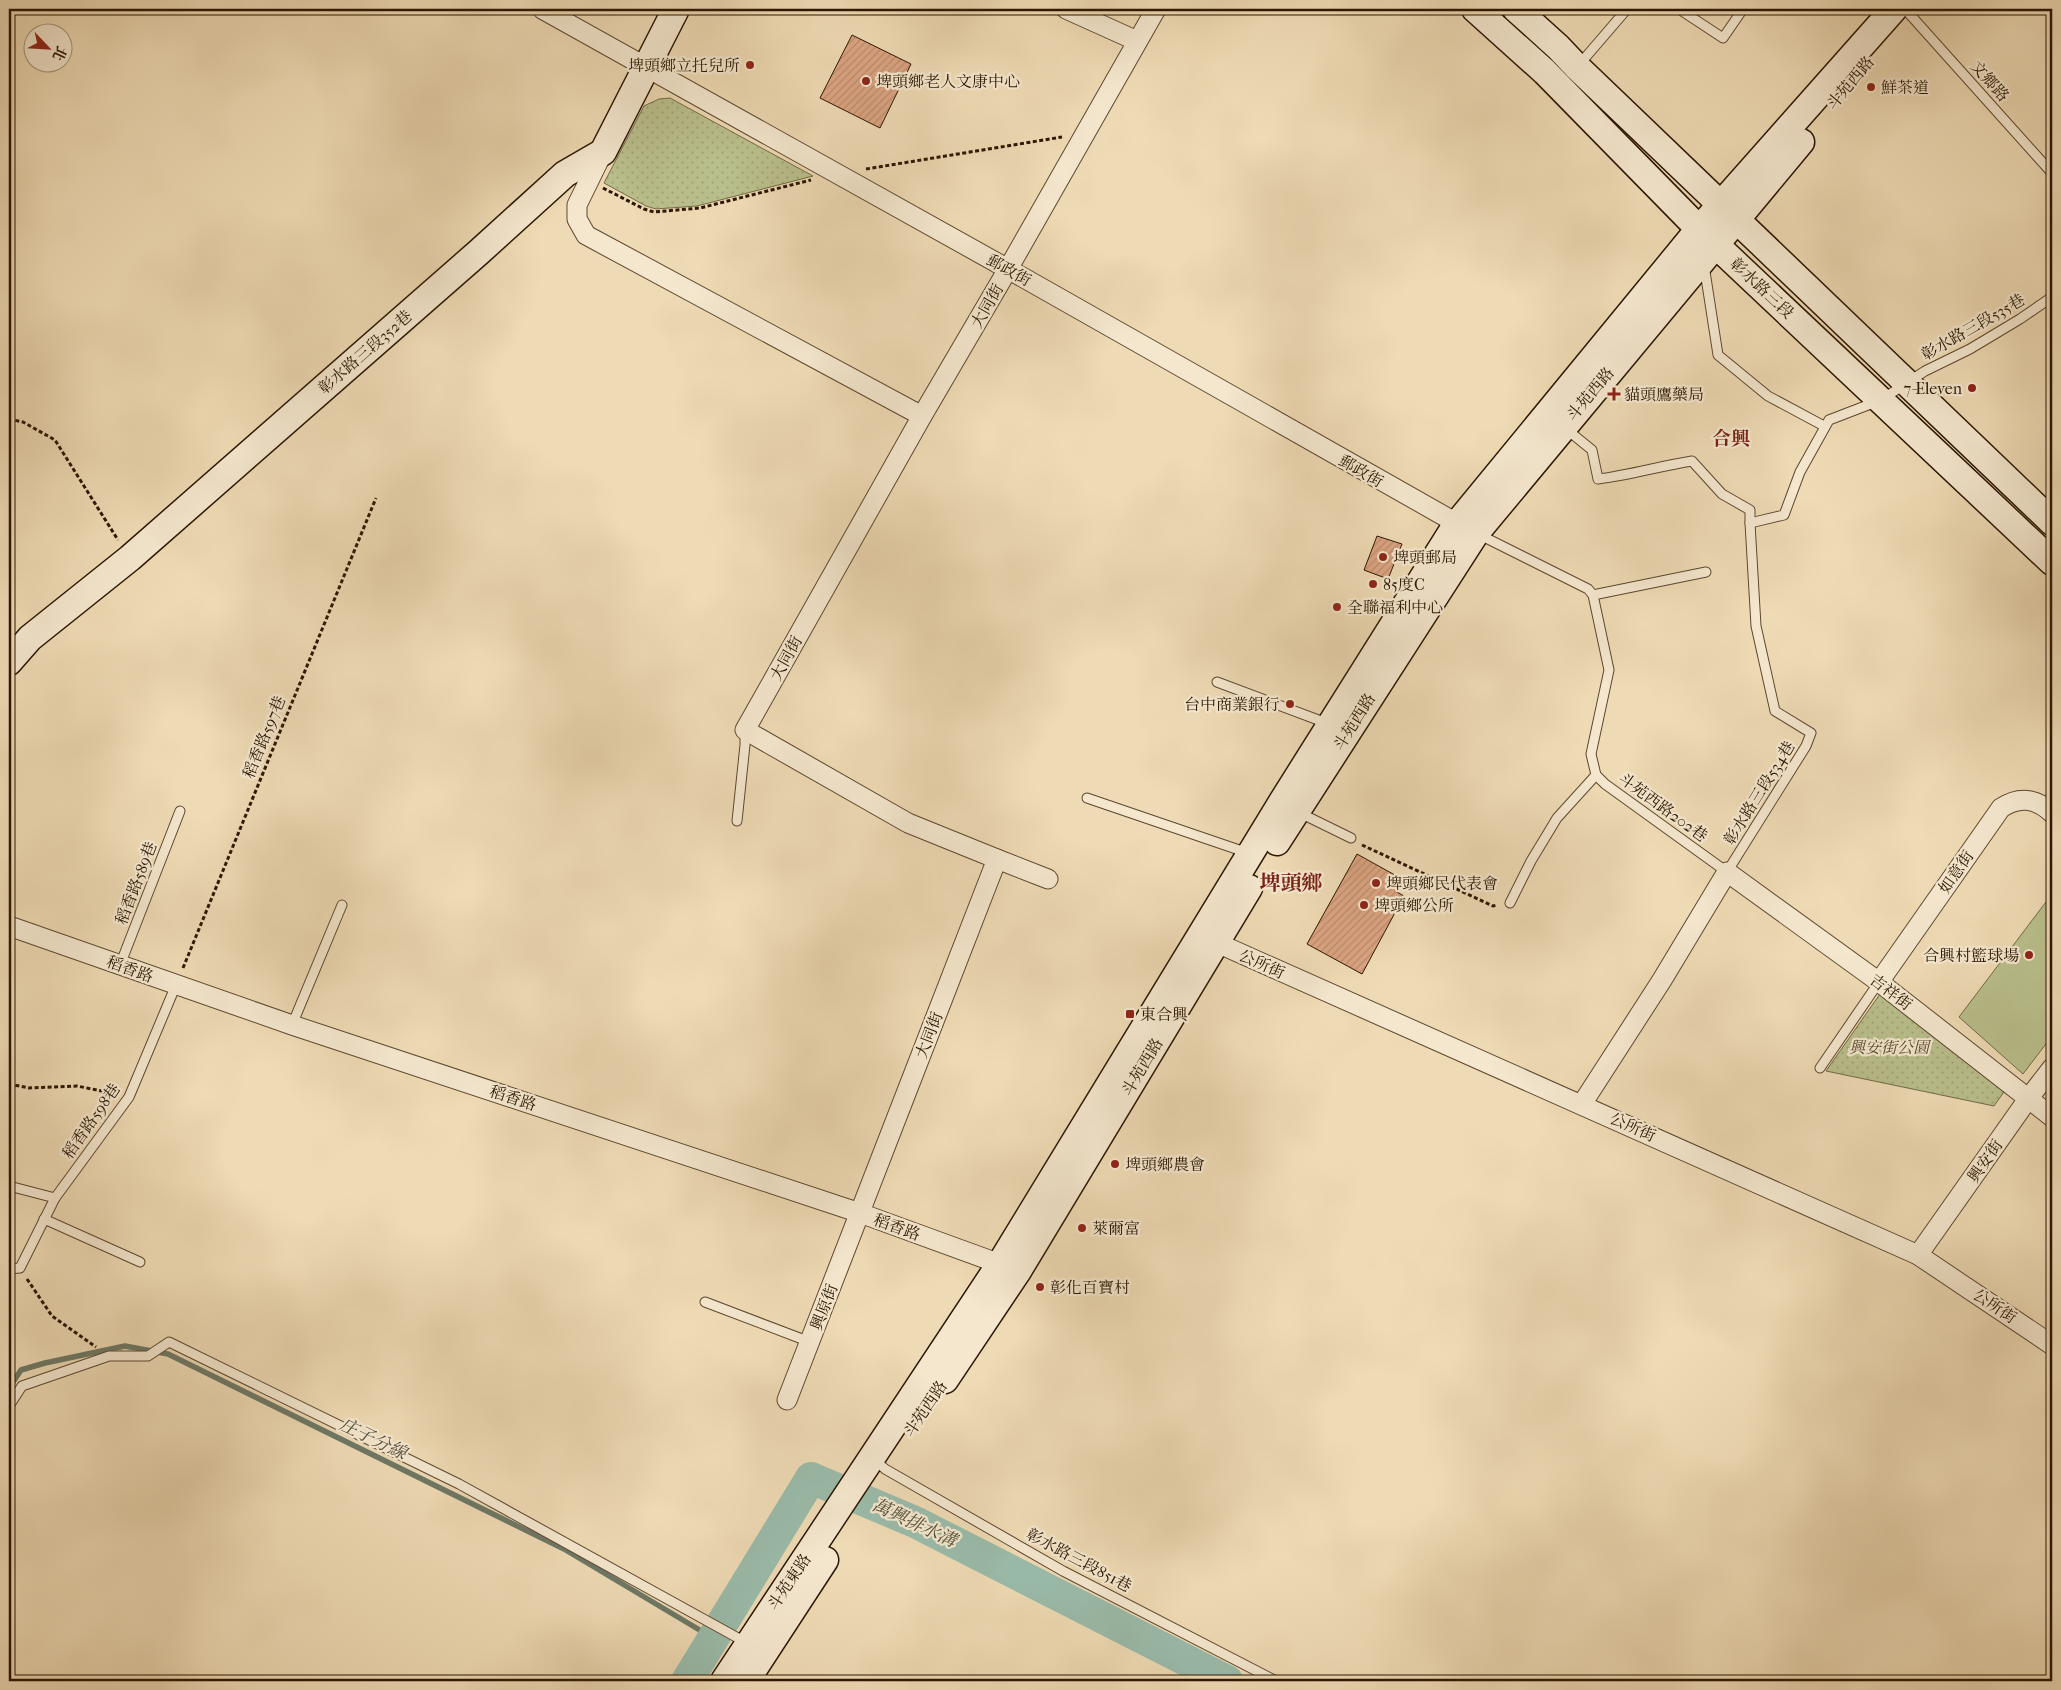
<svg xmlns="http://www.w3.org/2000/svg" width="2061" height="1690" viewBox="0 0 2061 1690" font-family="'IM FELL French Canon','Noto Serif TC',serif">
	<defs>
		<pattern id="park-dots" width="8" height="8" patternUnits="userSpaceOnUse" patternTransform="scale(1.25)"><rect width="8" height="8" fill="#b9bf8c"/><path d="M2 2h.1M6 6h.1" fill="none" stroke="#9fa377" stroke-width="1.8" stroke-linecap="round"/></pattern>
		<pattern id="building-hatch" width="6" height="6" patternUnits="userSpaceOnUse" patternTransform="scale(1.25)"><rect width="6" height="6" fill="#dba482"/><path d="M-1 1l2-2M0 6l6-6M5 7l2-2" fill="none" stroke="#bc8c6e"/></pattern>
	</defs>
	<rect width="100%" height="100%" fill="#eedab4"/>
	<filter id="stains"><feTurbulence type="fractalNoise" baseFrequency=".004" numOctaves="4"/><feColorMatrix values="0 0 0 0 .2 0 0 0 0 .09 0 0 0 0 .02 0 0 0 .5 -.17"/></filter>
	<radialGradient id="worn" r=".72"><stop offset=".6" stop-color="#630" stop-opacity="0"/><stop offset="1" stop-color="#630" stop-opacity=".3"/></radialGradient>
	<g fill="url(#park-dots)" stroke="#726a46">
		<polygon points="670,98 813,176 697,206 656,209 646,206 604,183 644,106 659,99"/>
		<polygon points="1880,994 2006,1089 1994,1106 1826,1071"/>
	</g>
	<polygon fill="#b9bf8c" stroke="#726a46" points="2052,894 2052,1036 2023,1074 1959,1017"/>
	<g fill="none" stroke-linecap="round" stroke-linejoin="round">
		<polyline stroke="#6e7966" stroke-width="5.5" points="9,1388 21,1370 45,1363 125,1346 168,1354 564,1549 713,1638"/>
		<polyline stroke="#9abbaa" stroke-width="32" points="687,1681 811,1478 915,1522 1227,1681"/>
	</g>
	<g fill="url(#building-hatch)" stroke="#2b1601">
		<polygon points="852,35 911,64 880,128 820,98"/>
		<polygon points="1377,536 1402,544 1388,579 1364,570"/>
		<polygon points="1357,854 1402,879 1395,891 1404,896 1362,974 1307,944"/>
	</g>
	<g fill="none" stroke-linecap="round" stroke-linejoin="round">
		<defs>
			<g id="lane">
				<polyline points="1679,9 1723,38 1743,9"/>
				<polyline points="1905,9 2052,173"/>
				<polyline points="1578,66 1627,9"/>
				<polyline points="1704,265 1718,355 1768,396 1824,426"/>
				<polyline points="1750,523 1784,515 1800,472 1829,420 1881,400 1925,371 1970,349 2020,319 2052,297"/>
				<path d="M 1478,534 L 1588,589 L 1593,595 L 1609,670 L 1591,754 L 1596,775 L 1605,784 L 1727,872 L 1806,746 L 1811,733 L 1775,711 L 1756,626 L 1750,523 L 1750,510 L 1722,494 L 1692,461 C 1660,466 1630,475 1598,479 L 1592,450 L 1565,428"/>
				<polyline points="1593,595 1706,572"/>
				<polyline points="1217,682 1329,724"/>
				<polyline points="1087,798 1248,853"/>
				<polyline points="1300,813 1351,838"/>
				<polyline points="737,821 745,745 745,730"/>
				<polyline points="1510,903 1531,861 1557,818 1596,775"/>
				<polyline points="120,965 180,811"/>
				<polyline points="292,1025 342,905"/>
				<polyline points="1820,1068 1879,982"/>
				<polyline points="9,1186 55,1198"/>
				<polyline points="44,1219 140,1262"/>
				<polyline points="9,1269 20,1268 55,1198 129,1097 176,985"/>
				<polyline points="705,1302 810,1342"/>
				<polyline points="9,1406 22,1386 109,1356 148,1356 169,1342 459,1484 747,1643"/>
				<polyline points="874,1459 885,1469 1063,1571 1276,1681"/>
			</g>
			<g id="street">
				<polyline points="542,9 1008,269 1467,529"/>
				<polyline points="1066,9 1137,41"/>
				<polyline points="603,152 577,205 577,219 586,235 922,416"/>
				<polyline points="997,859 1048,879"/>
				<polyline points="9,926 292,1025 860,1213 1011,1268"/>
				<polyline points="1206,938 1918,1255 2052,1345"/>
				<path d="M 1879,982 L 2001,808 C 2019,796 2036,798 2052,813"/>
				<polyline points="1582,1104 1662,980 1727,872 1879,982 2052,1117"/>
				<polyline points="1918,1255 2028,1099 2052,1068"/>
				<polyline points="787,1400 997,859 908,823 745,730 922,416 1008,269 1156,9"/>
			</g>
			<g id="secondary">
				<polyline points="1475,9 1545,72 1699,229 2052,562"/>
				<polyline points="1516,9 1558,47 1577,67 2052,522"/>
				<polyline points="9,662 30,638 130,558 479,252 565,174 603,152 676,9"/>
				<polyline points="1277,842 1476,533 1801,142"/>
				<polyline points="945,1380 1018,1271 1249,888"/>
				<polyline points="724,1681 1000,1264 1283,800 1456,525 1699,229 1894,9"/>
				<polyline points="746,1681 825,1560"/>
			</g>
		</defs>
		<use href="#lane" stroke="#5c472e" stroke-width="11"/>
		<use href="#street" stroke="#5c472e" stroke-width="21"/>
		<use href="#secondary" stroke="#2b1601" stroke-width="29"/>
		<g stroke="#2b1601" stroke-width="3" stroke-dasharray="4 2.5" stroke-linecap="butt">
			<polyline points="866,169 1062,137"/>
			<polyline points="603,188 644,209 654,212 700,208 811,180"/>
			<polyline points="9,419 23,422 55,440 118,540"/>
			<polyline points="1362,845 1493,906 1497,905"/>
			<polyline points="183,968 376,498"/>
			<polyline points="9,1084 29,1088 77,1086 117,1094"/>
			<polyline points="27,1279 52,1316 96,1347"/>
		</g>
		<use href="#lane" stroke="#f4e7ce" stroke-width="9"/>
		<use href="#street" stroke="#f4e7ce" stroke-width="19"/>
		<use href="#secondary" stroke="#f4e7ce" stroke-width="26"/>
	</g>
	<g fill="#8f2418" stroke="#f4e7ce" stroke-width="2">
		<circle cx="750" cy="65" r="5"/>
		<circle cx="866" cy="81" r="5"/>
		<circle cx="1871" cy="87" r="5"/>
		<circle cx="1972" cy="388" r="5"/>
		<path d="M1611.5 386.5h5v5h5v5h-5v5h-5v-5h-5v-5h5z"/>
		<circle cx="1383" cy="557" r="5"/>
		<circle cx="1373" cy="584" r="5"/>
		<circle cx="1337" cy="607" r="5"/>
		<circle cx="1290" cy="704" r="5"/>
		<circle cx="1376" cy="883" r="5"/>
		<circle cx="1364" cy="905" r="5"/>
		<circle cx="2029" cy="955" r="5"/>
		<rect x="1125" y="1009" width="10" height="10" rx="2.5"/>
		<circle cx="1115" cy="1164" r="5"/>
		<circle cx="1082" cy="1228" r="5"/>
		<circle cx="1040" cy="1287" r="5"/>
	</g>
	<g text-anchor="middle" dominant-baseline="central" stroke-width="4.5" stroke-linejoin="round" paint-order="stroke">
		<g font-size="16" fill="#2b1601" stroke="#f4e7ce" text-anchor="start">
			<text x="740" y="65" text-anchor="end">埤頭鄉立托兒所</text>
			<text x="876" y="81">埤頭鄉老人文康中心</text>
			<text x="1881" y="87">鮮茶道</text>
			<text x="1962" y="388" text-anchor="end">7-Eleven</text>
			<text x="1624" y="394">貓頭鷹藥局</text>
			<text x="1393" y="557">埤頭郵局</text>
			<text x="1383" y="584">85度C</text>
			<text x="1347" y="607">全聯福利中心</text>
			<text x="1280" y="704" text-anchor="end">台中商業銀行</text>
			<text x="1386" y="883">埤頭鄉民代表會</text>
			<text x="1374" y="905">埤頭鄉公所</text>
			<text x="2019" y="955" text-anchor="end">合興村籃球場</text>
			<text x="1140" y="1014">東合興</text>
			<text x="1125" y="1164">埤頭鄉農會</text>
			<text x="1092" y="1228">萊爾富</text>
			<text x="1050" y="1287">彰化百寶村</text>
		</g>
		<g font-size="16" fill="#2b1601" stroke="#f4e7ce">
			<text transform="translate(1990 81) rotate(48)">文鄉路</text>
			<text transform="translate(1850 83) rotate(-50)">斗苑西路</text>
			<text transform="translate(1009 270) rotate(29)">郵政街</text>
			<text transform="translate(1762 288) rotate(43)">彰水路三段</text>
			<text transform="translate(987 306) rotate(-60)">大同街</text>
			<text transform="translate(1973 327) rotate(-30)">彰水路三段535巷</text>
			<text transform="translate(365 352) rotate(-41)">彰水路三段352巷</text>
			<text transform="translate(1590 394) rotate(-50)">斗苑西路</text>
			<text transform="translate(1361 471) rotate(30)">郵政街</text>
			<text transform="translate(786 658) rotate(-61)">大同街</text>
			<text transform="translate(1354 722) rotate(-58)">斗苑西路</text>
			<text transform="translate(264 737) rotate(-68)">稻香路597巷</text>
			<text transform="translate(1759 793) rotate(-58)">彰水路三段534巷</text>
			<text transform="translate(1663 807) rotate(36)">斗苑西路202巷</text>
			<text transform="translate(1956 872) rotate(-55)">如意街</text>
			<text transform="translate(136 883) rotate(-69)">稻香路589巷</text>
			<text transform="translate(1262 964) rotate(24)">公所街</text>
			<text transform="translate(130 969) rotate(20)">稻香路</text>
			<text transform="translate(1891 992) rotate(37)">吉祥街</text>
			<text transform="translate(929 1035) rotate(-69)">大同街</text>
			<text transform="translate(1142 1067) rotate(-59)">斗苑西路</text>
			<text transform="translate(513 1098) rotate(18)">稻香路</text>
			<text transform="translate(91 1121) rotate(-55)">稻香路598巷</text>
			<text transform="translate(1633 1127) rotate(24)">公所街</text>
			<text transform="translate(1985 1161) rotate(-55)">興安街</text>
			<text transform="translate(897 1227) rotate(20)">稻香路</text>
			<text transform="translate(1995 1306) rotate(34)">公所街</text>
			<text transform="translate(824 1307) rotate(-69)">興原街</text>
			<text transform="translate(925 1409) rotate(-56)">斗苑西路</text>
			<text transform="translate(1079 1560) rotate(28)">彰水路三段851巷</text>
			<text transform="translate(789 1582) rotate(-56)">斗苑東路</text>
		</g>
		<g font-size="16" font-style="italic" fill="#56492b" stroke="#f4e7ce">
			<text x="1889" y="1047">興安街公園</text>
		</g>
		<g font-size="18" font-style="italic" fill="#52503c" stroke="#f4e7ce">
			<text transform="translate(373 1439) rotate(26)">庄子分線</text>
			<text transform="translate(914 1523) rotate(25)">萬興排水溝</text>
		</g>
		<g font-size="19" font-weight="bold" fill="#7a1f14" stroke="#f4e7ce">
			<text x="1731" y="439">合興</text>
		</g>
		<g font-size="21" font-weight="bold" fill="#7a1f14" stroke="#f4e7ce">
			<text x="1291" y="883">埤頭鄉</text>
		</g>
	</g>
	<rect width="2061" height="1690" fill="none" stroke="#eedab4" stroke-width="30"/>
	<rect x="10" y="10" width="2041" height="1670" fill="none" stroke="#2b1601" stroke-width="2.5"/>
	<rect x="15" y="15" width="2031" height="1660" fill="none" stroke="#2b1601"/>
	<g transform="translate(48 48) rotate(115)"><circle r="24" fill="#f4e7ce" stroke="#a4937c"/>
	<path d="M0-4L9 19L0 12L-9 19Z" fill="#8f2418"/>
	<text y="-8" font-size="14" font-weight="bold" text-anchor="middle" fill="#2b1601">北</text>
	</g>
	<rect width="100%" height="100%" filter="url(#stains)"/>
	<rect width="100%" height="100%" fill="url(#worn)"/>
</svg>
